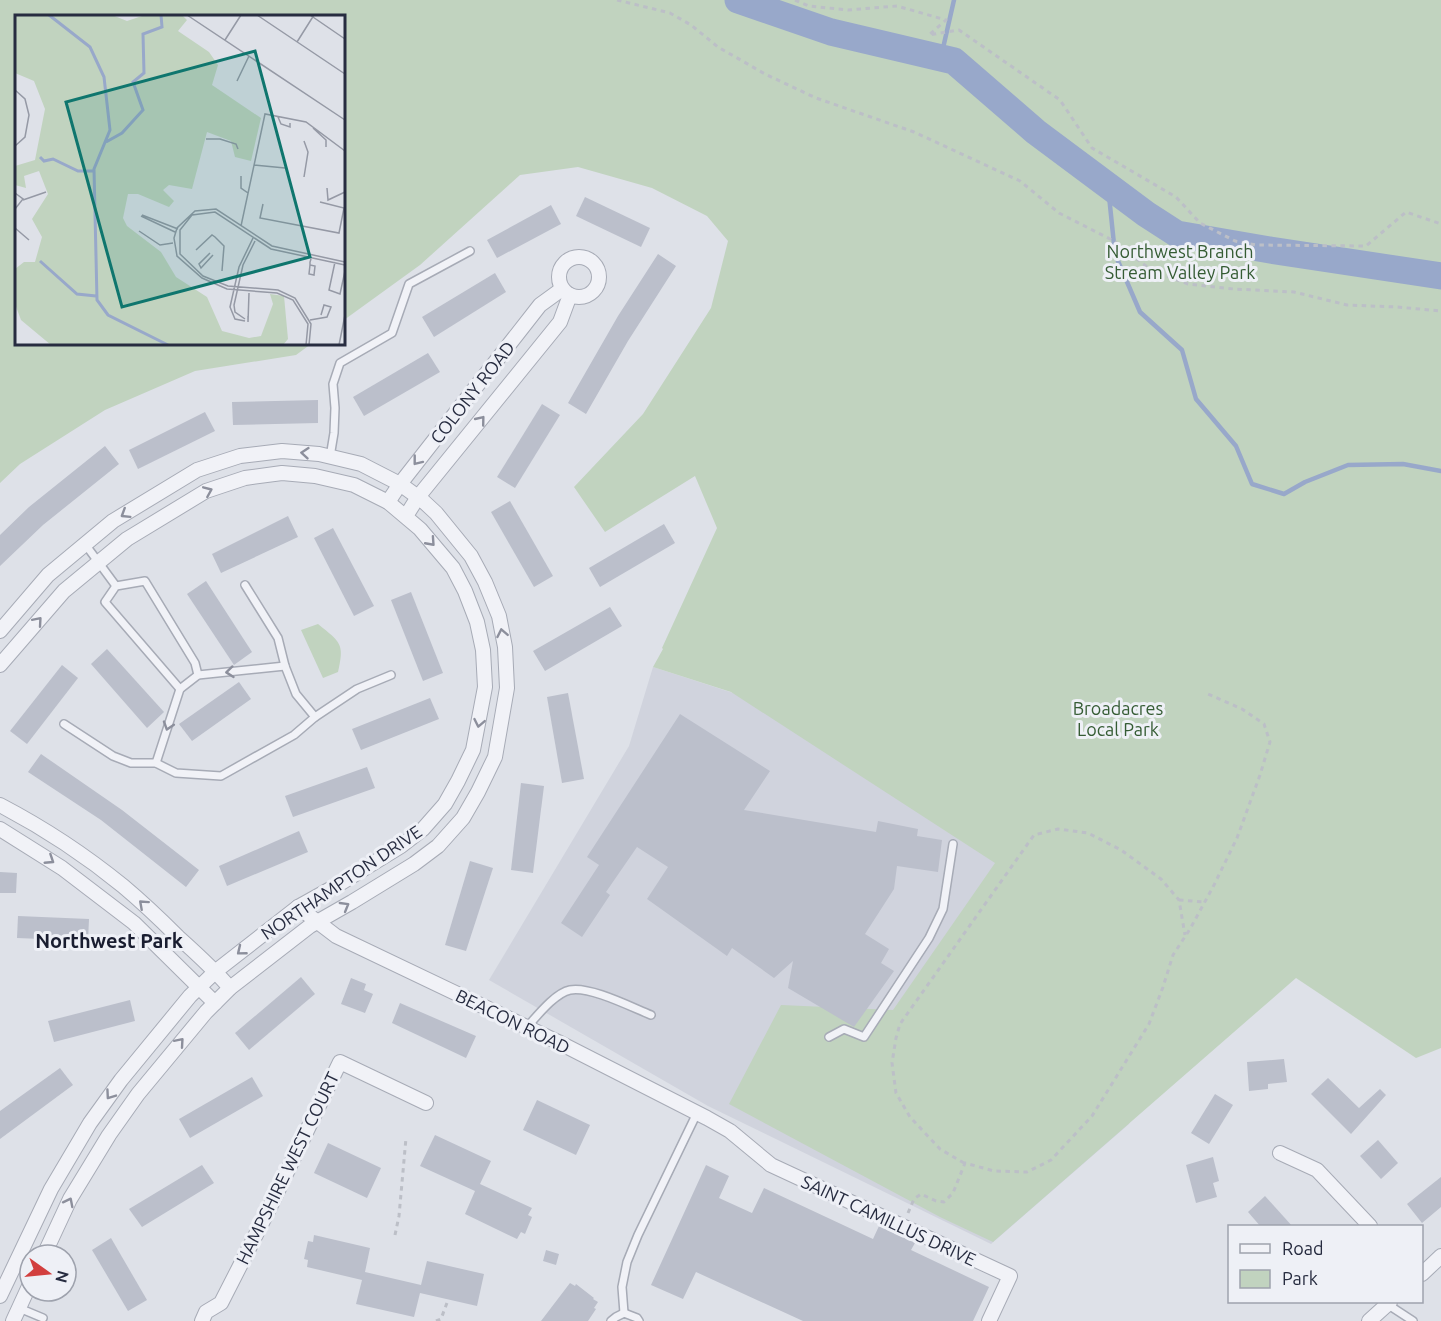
<svg xmlns="http://www.w3.org/2000/svg" width="1441" height="1321" viewBox="0 0 1441 1321" font-family="Ubuntu,sans-serif">
	<rect width="100%" height="100%" fill="#dee1e8"/>
	<polygon fill="#d0d3dd" points="653,667 878,740 1219,972 1129,1124 991,1244 708,1106 489,980 629,746"/>
	<g fill="#c1d3bf">
		<polygon points="0,0 1441,0 1441,1048 1416,1058 1296,978 993,1242 940,1217 729,1104 781,1005 893,1010 995,863 731,692 653,667 663,649 662,648 717,528 695,476 605,532 574,487 643,414 711,308 728,241 707,216 652,188 578,167 520,175 420,265 344,320 344,16 16,16 16,344 311,344 296,355 195,371 105,410 20,464 0,483"/>
		<path d="M 318,624 C 340,642 345,643 338,672 L 323,678 L 301,630 Z"/>
	</g>
	<g fill="none" stroke-linecap="round" stroke-linejoin="round">
		<g stroke="#98a8ca" stroke-width="4.5">
			<polyline points="941,57 954,0"/>
			<polyline points="1108,186 1115,254 1140,312 1182,350 1196,399 1236,446 1252,484 1284,494 1305,482 1348,465 1403,464 1441,471"/>
		</g>
		<polyline stroke="#98a8ca" stroke-width="27" points="738,0 831,32 954,61 1036,132 1146,214 1177,234 1270,250 1441,276"/>
	</g>
	<g fill="#bbbfcb">
		<polygon points="585,197 650,228 641,247 576,216"/>
		<polygon points="551,205 561,224 497,258 487,240"/>
		<polygon points="658,254 676,266 628,341 586,414 568,403 618,316"/>
		<polygon points="495,273 506,292 434,337 422,317"/>
		<polygon points="428,353 440,372 364,416 353,397"/>
		<polygon points="318,400 318,423 233,425 232,402"/>
		<polygon points="542,404 560,415 515,488 497,477"/>
		<polygon points="205,412 215,431 138,469 129,450"/>
		<polygon points="105,446 119,464 43,525 0,566 0,535 29,507"/>
		<polygon points="510,501 553,576 534,587 491,512"/>
		<polygon points="288,516 298,537 221,573 212,554"/>
		<polygon points="664,524 675,543 600,587 589,568"/>
		<polygon points="333,528 374,606 354,616 314,538"/>
		<polygon points="206,581 252,652 234,665 187,594"/>
		<polygon points="411,592 443,673 423,681 391,600"/>
		<polygon points="610,607 622,626 545,671 533,651"/>
		<polygon points="107,649 164,712 147,728 91,664"/>
		<polygon points="62,665 78,678 27,744 10,731"/>
		<polygon points="239,682 251,699 192,741 179,724"/>
		<polygon points="568,693 584,779 562,783 547,697"/>
		<polygon points="430,698 439,719 361,750 352,729"/>
		<polygon points="680,714 770,771 744,810 876,832 878,821 918,829 917,836 942,840 938,872 897,866 894,889 865,934 889,949 881,963 894,971 854,1027 788,988 793,961 774,978 732,948 727,956 647,899 668,867 637,847 606,892 610,895 582,937 561,923 599,865 587,857"/>
		<polygon points="41,754 122,810 199,870 186,887 101,820 28,772"/>
		<polygon points="367,767 375,788 293,817 285,796"/>
		<polygon points="521,783 544,786 533,873 511,870"/>
		<polygon points="299,831 308,852 227,886 219,866"/>
		<polygon points="470,861 493,868 466,951 445,945"/>
		<polygon points="0,872 17,873 16,893 0,893"/>
		<polygon points="18,916 89,919 88,941 17,938"/>
		<polygon points="301,977 315,994 249,1050 235,1033"/>
		<polygon points="351,978 366,984 364,990 373,994 365,1013 341,1004"/>
		<polygon points="130,1000 135,1021 54,1042 48,1021"/>
		<polygon points="400,1003 476,1036 466,1058 392,1023"/>
		<polygon points="1284,1059 1287,1082 1268,1084 1268,1089 1249,1091 1247,1062"/>
		<polygon points="60,1068 73,1085 0,1139 0,1111"/>
		<polygon points="252,1077 263,1096 190,1138 179,1119"/>
		<polygon points="1328,1078 1359,1108 1380,1089 1386,1095 1351,1134 1311,1094"/>
		<polygon points="1215,1094 1233,1105 1209,1144 1191,1133"/>
		<polygon points="537,1100 590,1125 576,1155 523,1130"/>
		<polygon points="435,1135 491,1161 480,1184 532,1208 528,1215 532,1217 525,1234 521,1232 517,1239 465,1214 475,1191 420,1166"/>
		<polygon points="1378,1140 1398,1163 1381,1179 1360,1156"/>
		<polygon points="328,1143 381,1168 367,1198 314,1173"/>
		<polygon points="1213,1157 1219,1181 1213,1183 1217,1197 1196,1203 1186,1165"/>
		<polygon points="202,1165 214,1183 142,1227 129,1209"/>
		<polygon points="706,1165 729,1176 719,1198 752,1213 764,1188 873,1239 879,1226 915,1243 911,1250 989,1287 973,1321 803,1321 696,1272 683,1299 651,1285"/>
		<polygon points="1441,1177 1441,1207 1422,1223 1407,1204"/>
		<polygon points="1265,1196 1293,1227 1261,1227 1248,1212"/>
		<polygon points="314,1235 370,1248 365,1272 421,1285 427,1261 484,1274 477,1306 420,1293 414,1317 356,1304 362,1280 307,1267 308,1260 304,1259 308,1241 313,1242"/>
		<polygon points="111,1238 147,1300 128,1311 92,1250"/>
		<polygon points="546,1250 559,1254 556,1265 543,1261"/>
		<polygon points="570,1283 575,1286 576,1284 594,1298 593,1299 598,1302 594,1308 596,1309 588,1321 541,1321"/>
	</g>
	<g fill="none" stroke-linecap="round" stroke-linejoin="round">
		<defs>
			<g id="service">
				<polyline points="330,457 334,433 335,408 333,384 340,363 392,333 409,284 470,251"/>
				<polyline points="85,544 116,586"/>
				<polyline points="180,689 105,602 116,586 145,581 195,663 198,675"/>
				<polyline points="315,717 357,689 391,675"/>
				<polyline points="64,724 113,756 131,763 156,763 176,773 221,776 294,735 315,717 296,694 285,666 278,638 245,585"/>
				<polyline points="156,763 180,689 198,675 285,666"/>
				<path d="M 527,1027 C 537,1016 555,993 570,990 C 590,986 631,1007 651,1015"/>
				<polyline points="829,1037 844,1029 864,1037 929,938 943,909 953,844"/>
				<polyline points="1387,1304 1413,1321"/>
				<polyline points="19,1308 43,1318"/>
				<polyline points="624,1313 622,1287 627,1262 638,1235 697,1113"/>
				<polyline points="611,1321 616,1317 624,1313 637,1318 639,1321"/>
			</g>
			<g id="minor">
				<circle cx="579" cy="277" r="20"/>
				<polyline points="388,502 400,484 540,305 562,289"/>
				<polyline points="406,516 418,497 560,322 570,295"/>
				<polyline points="0,631 48,575 113,521 197,470 240,456 282,451 319,454 361,464 400,484 422,500 436,513 471,556 485,582 499,616 505,647 507,688 495,757 478,792 463,818 438,846 414,864 352,902 310,926 230,988 206,1012 138,1094 109,1135 70,1199 44,1255"/>
				<polyline points="0,665 64,591 127,539 206,491 245,478 282,473 315,476 354,485 388,502 420,529 453,568 465,591 477,622 483,650 485,687 473,750 458,781 445,804 423,829 401,846 341,883 298,907 216,971 190,996 121,1080 90,1123 51,1189 0,1296"/>
				<path d="M 0,805 C 44,828 85,855 123,886 C 142,902 160,919 177,936 C 196,953 214,969 230,988"/>
				<polyline points="0,829 62,868 134,923 215,1003"/>
				<polyline points="298,907 336,936 558,1042 707,1118 730,1131 771,1165 1010,1276 989,1321"/>
				<polyline points="1280,1153 1317,1170 1370,1226"/>
				<polyline points="1422,1274 1441,1256"/>
				<polyline points="13,1321 30,1284"/>
				<polyline points="202,1321 206,1312 221,1303 271,1205 340,1062 426,1103"/>
				<polyline points="1369,1321 1390,1302"/>
			</g>
		</defs>
		<use href="#service" stroke="#a7abb6" stroke-width="10"/>
		<use href="#minor" stroke="#a7abb6" stroke-width="16"/>
		<g stroke="#bcbfc7" stroke-width="3" stroke-dasharray="4.5 4.5" stroke-linecap="butt">
			<polyline points="617,0 670,13 691,25 718,47 765,74 816,98 914,132 1020,181 1059,213 1114,241 1151,270 1188,284 1234,289 1294,292 1347,305 1397,307 1441,311"/>
			<polyline points="795,0 809,6 848,10 897,6 946,20 929,35 959,30 1060,100 1092,148 1176,197 1200,223 1235,241 1256,245 1366,246 1406,212 1441,224"/>
			<polyline points="1179,900 1205,902"/>
			<polyline points="964,1163 940,1149 910,1117 896,1093 892,1063 896,1038 900,1024 1034,835 1058,829 1088,833 1121,850 1161,879 1179,900 1185,935"/>
			<polyline points="908,1213 914,1199 921,1194 936,1201 944,1202 953,1193 965,1163 994,1171 1027,1172 1051,1160 1092,1116 1149,1024 1163,987 1173,955 1190,929 1213,887 1237,838 1260,775 1270,742 1264,724 1242,709 1208,694"/>
			<polyline points="395,1235 399,1216 406,1138"/>
			<polyline points="436,1321 441,1319 448,1300"/>
		</g>
		<use href="#service" stroke="#f1f2f7" stroke-width="7"/>
		<use href="#minor" stroke="#f1f2f7" stroke-width="14"/>
	</g>
	<defs><path id="oneway-chevron" d="M-2-3.5L2.5 0L-2 3.5" fill="none" stroke-width="1.6" stroke-linecap="round" stroke-linejoin="round" transform="scale(1.5)"/></defs>
	<g stroke="#8c8f9c">
		<use href="#oneway-chevron" transform="translate(481 420) rotate(-51)"/>
		<use href="#oneway-chevron" transform="translate(305 453) rotate(-175)"/>
		<use href="#oneway-chevron" transform="translate(417 461) rotate(128)"/>
		<use href="#oneway-chevron" transform="translate(208 491) rotate(-23)"/>
		<use href="#oneway-chevron" transform="translate(125 514) rotate(148)"/>
		<use href="#oneway-chevron" transform="translate(431 542) rotate(48)"/>
		<use href="#oneway-chevron" transform="translate(38 621) rotate(-49)"/>
		<use href="#oneway-chevron" transform="translate(502 633) rotate(-101)"/>
		<use href="#oneway-chevron" transform="translate(230 672) rotate(174)"/>
		<use href="#oneway-chevron" transform="translate(479 723) rotate(101)"/>
		<use href="#oneway-chevron" transform="translate(168 726) rotate(108)"/>
		<use href="#oneway-chevron" transform="translate(50 860) rotate(33)"/>
		<use href="#oneway-chevron" transform="translate(143 904) rotate(-138)"/>
		<use href="#oneway-chevron" transform="translate(345 906) rotate(-30)"/>
		<use href="#oneway-chevron" transform="translate(241 951) rotate(141)"/>
		<use href="#oneway-chevron" transform="translate(180 1042) rotate(-49)"/>
		<use href="#oneway-chevron" transform="translate(110 1095) rotate(125)"/>
		<use href="#oneway-chevron" transform="translate(69 1202) rotate(-63)"/>
	</g>
	<g text-anchor="middle" dominant-baseline="central" stroke-width="6" stroke-linejoin="round" paint-order="stroke">
		<g font-size="18" fill="#355c34" stroke="#eef0f6">
			<text x="1180" y="251">Northwest Branch<tspan x="1180" dy="21">Stream Valley Park</tspan></text>
			<text x="1118" y="708">Broadacres<tspan x="1118" dy="21">Local Park</tspan></text>
		</g>
		<g font-size="18" fill="#272c40" stroke="#eef0f6">
			<text transform="translate(472 392) rotate(-52)">COLONY ROAD</text>
			<text transform="translate(341 882) rotate(-34)">NORTHAMPTON DRIVE</text>
			<text transform="translate(513 1021) rotate(26)">BEACON ROAD</text>
			<text transform="translate(287 1168) rotate(-64)">HAMPSHIRE WEST COURT</text>
			<text transform="translate(889 1220) rotate(25)">SAINT CAMILLUS DRIVE</text>
		</g>
		<g font-size="20" font-weight="bold" fill="#191d30" stroke="#eef0f6">
			<text x="109" y="940">Northwest Park</text>
		</g>
	</g>
	<g transform="translate(15 15)">
		<rect width="330" height="330" fill="#dee1e8"/>
		<path d="M 0,0 L 97,0 L 112,6 L 130,0 L 167,0 L 172,5 L 163,16 L 194,37 L 203,50 L 197,70 L 246,103 L 236,146 L 220,142 L 216,126 L 192,117 L 177,174 L 154,170 L 148,175 L 159,186 L 154,192 L 123,179 L 113,179 L 108,203 L 112,211 L 146,237 L 161,262 L 192,282 L 207,316 L 234,323 L 246,321 L 258,289 L 255,279 L 269,281 L 273,324 L 268,330 L 36,330 L 6,305 L 0,289 L 0,254 L 9,247 L 20,247 L 27,222 L 17,204 L 33,179 L 24,156 L 9,161 L 11,173 L 0,170 L 0,151 L 20,145 L 30,94 L 19,66 L 0,58 Z" fill="#c1d3bf"/>
		<path fill="none" stroke="#98a8ca" stroke-width="3" d="M 34,0 L 75,32 L 89,62 L 95,115 L 79,154 L 82,285 L 93,300 L 153,330M 91,127 L 107,118 L 128,95 L 118,67 L 129,58 L 128,19 L 147,12 L 146,0M 25,142 L 29,146 L 38,144 L 63,156 L 79,156M 25,246 L 62,279 L 81,281"/>
		<path fill="none" stroke="#9599a5" stroke-width="1.5" d="M 172,0 L 330,105M 242,0 L 330,59M 295,0 L 330,24M 210,25 L 226,0M 282,27 L 299,0M 222,66 L 234,41M 0,75 L 10,84 L 14,100 L 10,122 L 0,131M 263,102 L 266,109 L 275,112 L 275,108M 298,113 L 311,125 L 311,132M 191,124 L 205,124 L 221,129 L 223,134M 289,126 L 293,137 L 289,162M 239,150 L 270,153M 226,161 L 226,173 L 233,178M 312,173 L 313,185 L 330,177M 0,178 L 8,184 L 0,194M 8,185 L 31,177M 248,189 L 245,203 L 324,218 L 329,193 L 305,187M 127,200 L 163,214M 126,201 L 160,217M 226,211 L 250,99 L 291,107 L 330,136M 0,213 L 14,225M 124,216 L 145,230 L 158,228M 181,235 L 197,220 L 200,222 L 209,231 L 207,256M 195,238 L 184,249 L 186,253 L 198,240M 320,247 L 314,275 L 325,279 L 330,256M 295,250 L 300,251 L 299,260 L 294,259 L 295,250 L 295,247 L 296,244M 233,301 L 233,307 L 234,278M 230,304 L 220,297 L 219,290 L 228,250 L 240,226M 295,305 L 312,302 L 316,292 L 309,290 L 306,300M 230,306 L 220,304 L 215,292 L 224,252 L 238,223M 291,330 L 293,309 L 278,285 L 262,278 L 212,274 L 187,263 L 162,241 L 159,223 L 162,213 L 180,196 L 201,194 L 257,231 L 330,247M 294,330 L 296,309 L 280,283 L 263,275 L 213,271 L 188,261 L 165,239 L 165,215 L 177,200 L 200,197 L 256,234 L 330,250M 324,330 L 330,300"/>
		<path fill="#0f766e" fill-opacity="0.15" stroke="#0f766e" stroke-width="3" d="M 240,36 L 295,242 L 107,292 L 51,87 Z"/>
		<rect width="330" height="330" fill="none" stroke="#272c40" stroke-width="3"/>
	</g>
	<rect x="1228" y="1225" width="195" height="78" fill="#eef0f6" stroke="#9ea2ad" stroke-width="1.5"/>
	<rect x="1240" y="1244" width="30" height="9" fill="#f1f2f7" stroke="#9ea2ad" stroke-width="1.5"/>
	<text x="1282" y="1255" font-size="18" fill="#272c40">Road</text>
	<rect x="1240" y="1270" width="30" height="18" fill="#c1d3bf" stroke="#9ea2ad" stroke-width="1.5"/>
	<text x="1282" y="1285" font-size="18" fill="#272c40">Park</text>
	<g transform="translate(48 1273) rotate(105)"><circle r="28" fill="#eef0f6" stroke="#9ea2ad" stroke-width="1.5"/>
	<path d="M0-4.5L10 22L0 15L-10 22Z" fill="#d23f3e"/>
	<text y="-9" font-size="16" font-weight="bold" text-anchor="middle" fill="#272c40">N</text>
	</g>
</svg>
